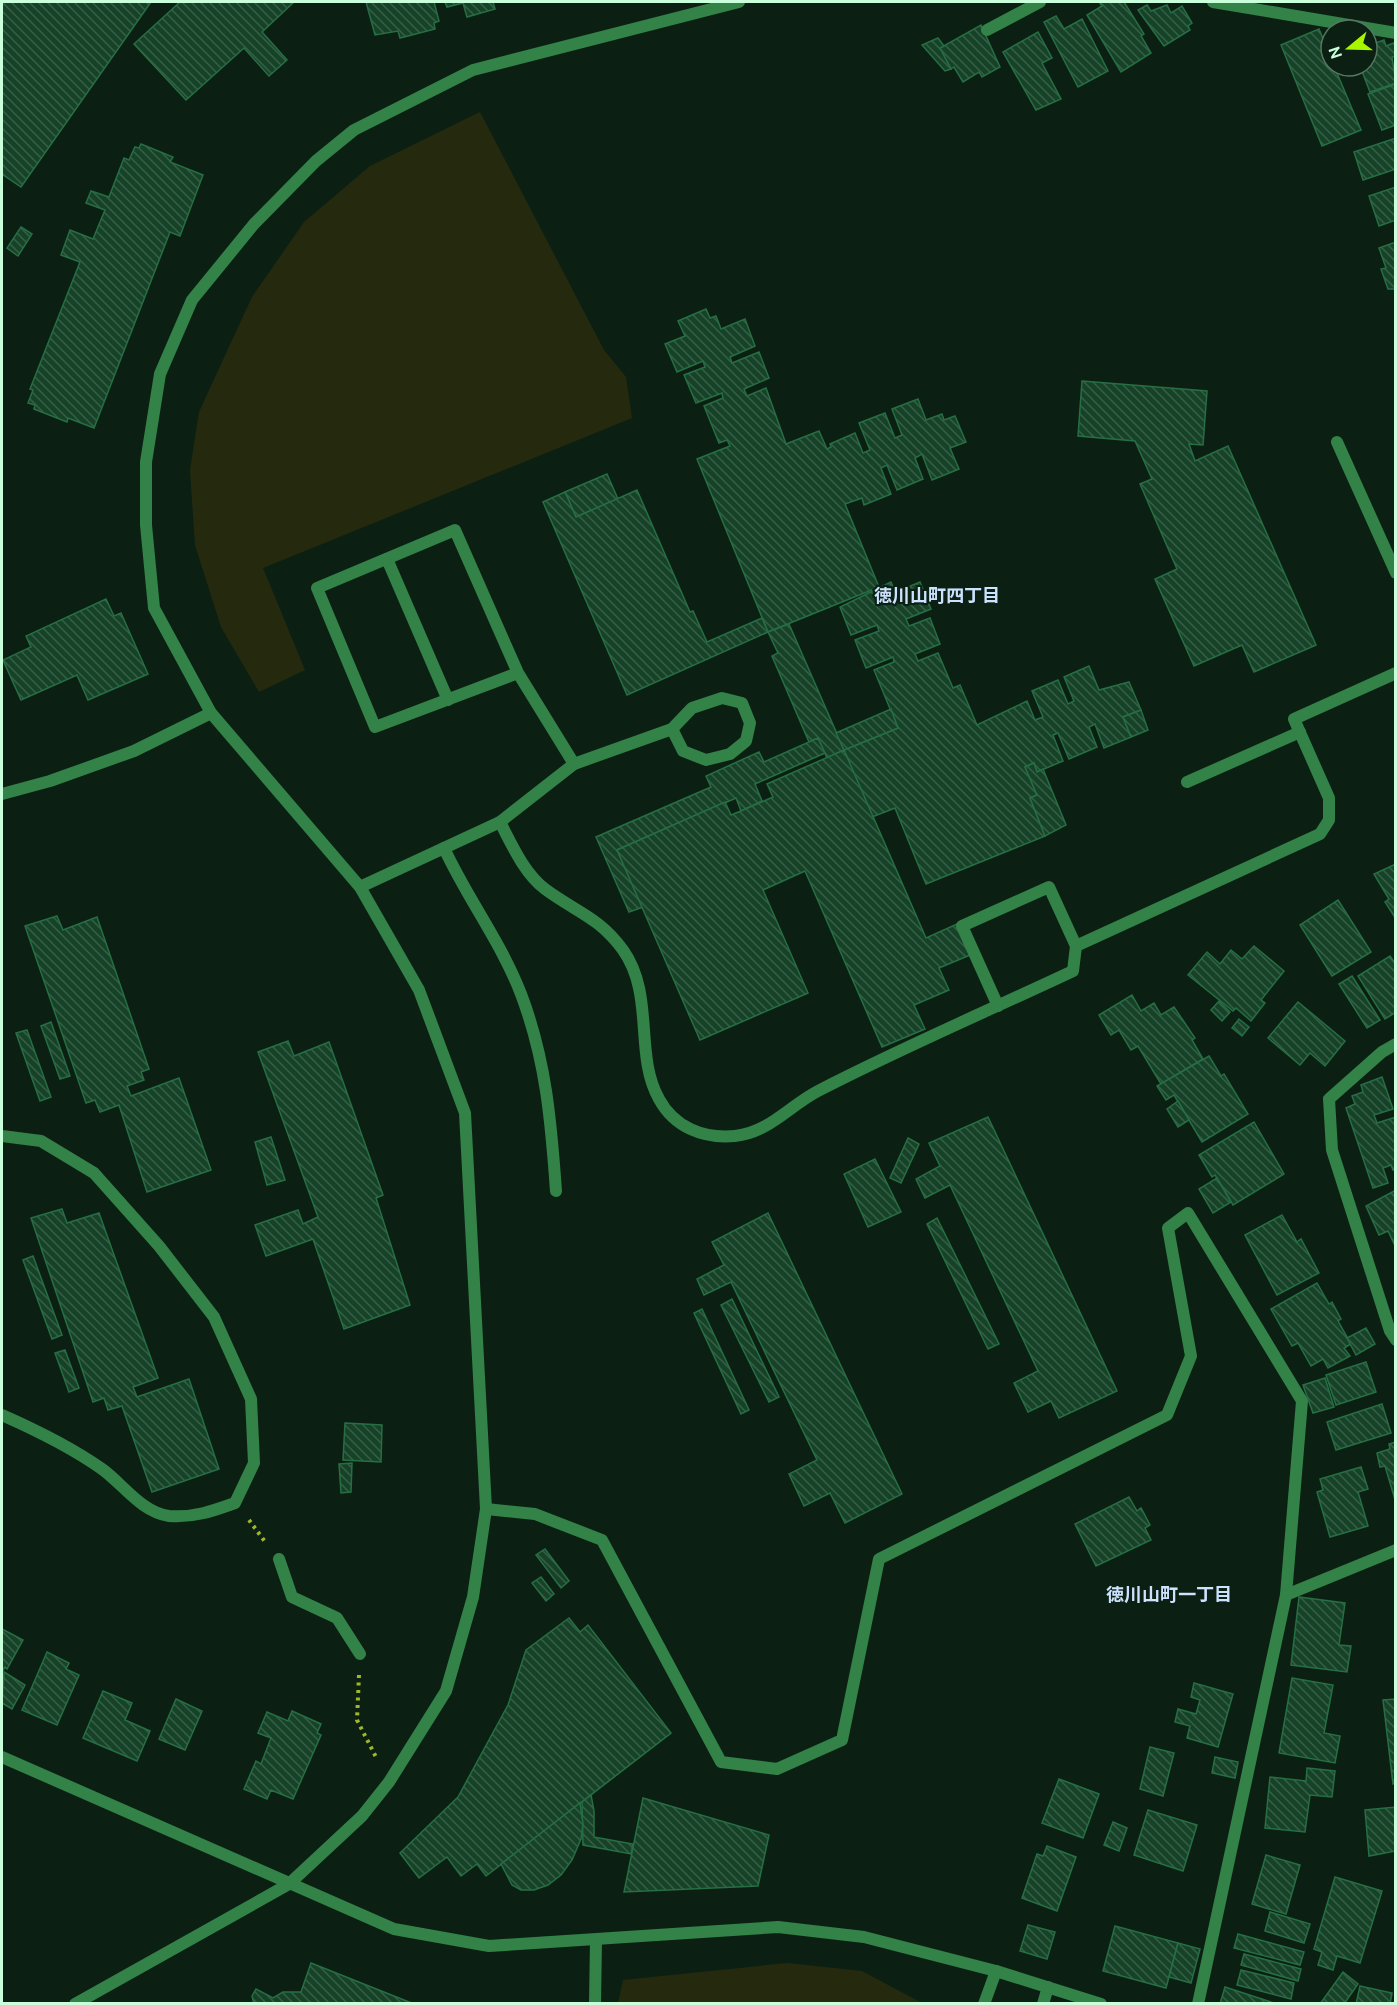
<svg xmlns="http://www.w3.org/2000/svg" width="1397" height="2005" viewBox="0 0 1397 2005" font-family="Ubuntu,'Noto Sans JP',sans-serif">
	<defs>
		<pattern id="building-back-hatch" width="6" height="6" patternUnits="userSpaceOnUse" patternTransform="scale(1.5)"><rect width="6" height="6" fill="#164228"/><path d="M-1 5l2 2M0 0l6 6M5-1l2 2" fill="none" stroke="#375e47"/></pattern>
	</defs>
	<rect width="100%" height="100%" fill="#0b2013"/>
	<g fill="#252a0e">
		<polygon points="480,112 604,350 626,377 632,418 263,568 305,670 259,692 221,627 195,545 190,470 199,412 252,297 304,222 370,166"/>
		<polygon points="787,1963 862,1971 922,2003 618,2003 623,1980"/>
	</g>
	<g fill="url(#building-back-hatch)" stroke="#266f44" stroke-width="1.5">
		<polygon points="2,2 151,2 21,187 2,174"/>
		<polygon points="180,2 294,2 262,32 287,60 269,76 244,48 186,100 134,44"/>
		<polygon points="366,2 434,2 439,21 434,23 435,29 400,38 398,31 375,35"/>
		<polygon points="445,2 493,2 495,9 467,17 463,3 447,7"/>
		<polygon points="1099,2 1124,2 1144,34 1141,36 1151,53 1121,72 1087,15 1102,6"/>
		<polygon points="1147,5 1151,11 1167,5 1171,13 1182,6 1192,23 1188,26 1190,30 1164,46 1138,10"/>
		<polygon points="1056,16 1064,29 1082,19 1108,71 1078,87 1044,22"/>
		<polygon points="981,25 1000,67 982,77 979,72 963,82 954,67 951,69 940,48"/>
		<polygon points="1319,29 1331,58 1331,66 1334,66 1361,130 1322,146 1281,45"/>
		<polygon points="1038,32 1052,58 1042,63 1061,99 1036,110 1003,52"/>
		<polygon points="938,38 944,46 940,48 951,69 945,71 922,45"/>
		<polygon points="1384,40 1386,46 1396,42 1396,56 1392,57 1396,83 1370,92 1360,66 1367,66 1367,46"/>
		<polygon points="1396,84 1396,125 1382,130 1368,94"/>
		<polygon points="1396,138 1396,169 1363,180 1354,152"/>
		<polygon points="141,144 173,157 170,162 203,175 180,236 170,232 94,428 68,418 67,422 34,409 35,405 28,403 33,390 30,389 80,262 61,255 70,230 93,239 105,210 86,203 91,191 109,197 124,158 129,160 135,147 139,148"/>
		<polygon points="1396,187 1396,220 1379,226 1369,196"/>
		<polygon points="21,227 32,234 18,256 7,248"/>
		<polygon points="1396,242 1396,289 1388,289 1381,269 1386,268 1379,248"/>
		<polygon points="706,309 710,318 716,316 721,329 745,319 755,346 730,357 732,363 759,352 769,378 744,389 747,396 766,388 786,444 819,431 827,449 831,447 830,444 855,433 863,453 870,450 859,423 885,413 895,438 902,435 892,409 918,399 926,420 942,414 944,420 955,416 966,442 950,448 959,469 932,480 922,454 915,458 923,479 897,490 887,465 881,468 891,494 864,505 862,498 845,504 879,587 768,632 697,459 730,446 727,440 719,443 704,406 723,398 722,393 696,403 684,375 705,367 703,361 677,372 665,344 685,336 678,321"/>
		<polygon points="1082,381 1207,391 1203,445 1189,444 1195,461 1228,446 1316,645 1254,672 1242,645 1194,666 1155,579 1177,569 1140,484 1152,479 1135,441 1078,436"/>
		<polygon points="607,474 618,499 576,517 565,492"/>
		<polygon points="637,490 690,612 693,611 707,642 762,618 768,632 627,695 543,502 565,492 576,517"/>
		<polygon points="891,582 896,592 920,582 931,609 906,619 909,626 930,618 940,644 915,654 918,661 938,653 953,688 960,685 977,725 1027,701 1035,720 1043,717 1032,691 1058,680 1068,704 1074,701 1064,677 1089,666 1099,690 1129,682 1141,710 1123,717 1131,737 1104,748 1095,724 1089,727 1097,747 1069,759 1058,733 1053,735 1063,761 1037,772 1034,763 1025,767 1037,795 1030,798 1045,836 926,884 895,808 872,817 844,750 898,728 874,670 894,662 893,657 866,668 855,640 879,631 877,625 851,635 840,607"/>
		<polygon points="106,599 114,616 121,613 148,674 88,700 77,675 21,700 3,660 31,647 26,636"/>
		<polygon points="789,624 844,750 827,758 818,738 809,742 772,656 778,653 768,632"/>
		<polygon points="891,709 898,728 844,750 836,733"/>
		<polygon points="1141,710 1148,730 1131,737 1123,717"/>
		<polygon points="818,738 825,753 755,784 762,801 741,811 736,798 617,850 643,907 629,912 596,837 711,787 706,776 759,752 764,762"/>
		<polygon points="844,750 926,938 957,924 970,955 939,968 949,990 914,1005 925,1029 882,1047 805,871 763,890 808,993 700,1040 617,850 725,802 731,815 741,811 773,797 767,784"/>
		<polygon points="1034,763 1037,772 1043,769 1066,825 1045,836 1030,798 1037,795 1025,767"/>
		<polygon points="1396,864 1396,919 1385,902 1389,899 1374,874"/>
		<polygon points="1338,900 1371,952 1332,976 1300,925"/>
		<polygon points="57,916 63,930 97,917 149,1069 141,1072 144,1080 127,1086 131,1096 179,1078 211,1170 147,1192 119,1105 100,1112 95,1100 86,1103 25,926"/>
		<polygon points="1254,946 1284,971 1261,1000 1265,1003 1251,1021 1236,1008 1233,1011 1188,975 1207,952 1220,964 1231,950 1242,959"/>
		<polygon points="1390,956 1396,965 1396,1012 1385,1019 1358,976"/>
		<polygon points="1352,976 1380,1020 1367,1028 1339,984"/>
		<polygon points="1132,995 1141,1011 1154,1003 1161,1015 1174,1007 1195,1038 1192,1040 1203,1059 1161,1084 1138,1046 1131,1050 1119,1030 1111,1035 1099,1015"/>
		<polygon points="1219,1001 1230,1012 1222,1021 1211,1010"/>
		<polygon points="1298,1002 1345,1041 1325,1066 1310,1053 1300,1065 1268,1038"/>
		<polygon points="1239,1019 1249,1027 1242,1036 1232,1028"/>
		<polygon points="51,1022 70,1076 60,1079 41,1026"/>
		<polygon points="27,1030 51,1097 40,1101 16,1033"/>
		<polygon points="288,1041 294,1056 329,1042 383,1195 376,1198 410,1305 344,1329 313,1239 266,1256 255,1225 298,1210 303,1224 318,1217 258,1052"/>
		<polygon points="1209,1056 1221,1076 1224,1074 1248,1114 1202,1142 1174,1095 1166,1100 1157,1086"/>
		<polygon points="1382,1077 1393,1109 1374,1115 1377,1123 1396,1117 1396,1169 1393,1170 1391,1165 1383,1168 1388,1183 1373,1188 1346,1108 1355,1104 1352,1096 1363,1092 1361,1085"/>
		<polygon points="1178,1101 1189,1120 1178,1127 1167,1109"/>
		<polygon points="988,1117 1117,1391 1059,1418 1051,1401 1028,1412 1014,1383 1038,1371 950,1185 925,1198 916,1179 940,1166 929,1143"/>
		<polygon points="1254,1122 1284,1174 1233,1205 1215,1175 1212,1177 1199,1155"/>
		<polygon points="271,1137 285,1180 267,1185 255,1142"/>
		<polygon points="908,1138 919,1144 901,1183 890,1178"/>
		<polygon points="875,1159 901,1212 868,1227 844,1174"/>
		<polygon points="1217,1178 1231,1202 1213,1213 1199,1189"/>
		<polygon points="1396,1190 1396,1248 1388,1231 1379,1235 1366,1206"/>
		<polygon points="62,1209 67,1223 99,1213 158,1378 133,1387 137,1397 189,1379 219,1469 152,1492 122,1406 108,1410 104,1398 93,1402 31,1218"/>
		<polygon points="768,1213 902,1494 845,1523 830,1493 804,1506 789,1474 817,1460 731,1282 704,1295 697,1279 724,1265 712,1242"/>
		<polygon points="1282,1215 1297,1242 1301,1239 1319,1273 1277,1295 1245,1235"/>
		<polygon points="937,1218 999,1344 988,1349 927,1224"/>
		<polygon points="33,1256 62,1335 52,1339 23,1260"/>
		<polygon points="1317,1283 1329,1304 1332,1302 1341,1319 1338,1321 1351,1344 1344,1348 1350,1356 1328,1368 1323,1359 1311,1366 1298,1343 1292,1346 1271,1309"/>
		<polygon points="732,1299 779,1397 769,1402 721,1305"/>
		<polygon points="702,1309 749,1410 741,1414 694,1313"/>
		<polygon points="1366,1328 1375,1344 1356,1355 1347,1338"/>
		<polygon points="65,1350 79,1388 69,1392 55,1353"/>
		<polygon points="1366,1362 1376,1392 1336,1405 1326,1375"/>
		<polygon points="1325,1378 1334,1407 1313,1413 1303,1385"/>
		<polygon points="1382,1404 1391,1433 1336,1450 1327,1422"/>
		<polygon points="345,1423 382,1425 381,1462 343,1460"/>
		<polygon points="1396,1442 1396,1503 1385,1466 1380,1467 1377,1453 1390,1449 1389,1444"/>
		<polygon points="352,1463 351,1492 341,1493 339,1464"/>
		<polygon points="1361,1467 1368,1489 1358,1492 1368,1526 1330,1537 1317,1492 1323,1490 1320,1479"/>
		<polygon points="1129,1497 1137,1511 1141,1508 1150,1525 1145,1528 1151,1540 1096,1566 1075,1524"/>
		<polygon points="545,1549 569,1581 561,1588 536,1555"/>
		<polygon points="541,1577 554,1594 546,1601 532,1583"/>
		<polygon points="1299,1597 1345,1603 1339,1645 1351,1646 1347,1672 1291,1665"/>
		<polygon points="569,1618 580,1632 588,1625 671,1733 486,1876 477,1864 461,1876 447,1857 419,1878 400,1853 458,1797 508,1705 526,1650"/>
		<polygon points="2,1629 23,1640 7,1669 5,1667 2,1672"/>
		<polygon points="47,1652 69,1663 66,1669 79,1675 57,1725 22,1710"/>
		<polygon points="4,1672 25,1685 12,1709 2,1703"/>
		<polygon points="1292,1678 1333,1685 1324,1733 1340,1736 1335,1763 1279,1753"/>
		<polygon points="1194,1683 1233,1694 1218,1747 1187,1738 1190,1726 1175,1722 1178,1709 1196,1714 1200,1700 1191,1697"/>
		<polygon points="103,1691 132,1703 125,1720 150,1731 137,1761 83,1738"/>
		<polygon points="176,1699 202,1711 185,1750 159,1739"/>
		<polygon points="1396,1699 1396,1783 1393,1784 1383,1700"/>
		<polygon points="292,1711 321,1724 317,1733 321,1735 293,1799 271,1790 267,1799 244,1789 256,1761 261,1764 271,1738 258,1733 267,1712 288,1721"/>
		<polygon points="1150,1747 1174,1753 1163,1796 1140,1789"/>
		<polygon points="1215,1757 1238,1762 1235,1778 1212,1773"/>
		<polygon points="1307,1768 1335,1771 1332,1797 1310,1795 1305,1832 1265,1828 1270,1777 1306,1781"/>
		<polygon points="1059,1779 1099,1794 1083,1838 1042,1823"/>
		<polygon points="591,1795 594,1811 594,1837 633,1844 631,1854 583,1845 582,1802"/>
		<polygon points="643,1798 769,1835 758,1886 624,1892"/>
		<polygon points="580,1803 583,1824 581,1839 572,1860 561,1875 548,1885 534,1890 521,1890 512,1885 501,1864"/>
		<polygon points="1396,1807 1396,1851 1369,1856 1365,1810"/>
		<polygon points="1148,1810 1197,1825 1183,1871 1134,1855"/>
		<polygon points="1113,1822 1127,1828 1119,1851 1104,1845"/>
		<polygon points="1047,1846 1076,1857 1057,1911 1022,1898 1037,1854 1043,1856"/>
		<polygon points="1266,1855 1300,1865 1286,1914 1252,1904"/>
		<polygon points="1335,1877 1382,1891 1360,1963 1337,1956 1333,1970 1318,1965 1322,1952 1314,1949"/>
		<polygon points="1270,1912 1310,1924 1304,1943 1265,1931"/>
		<polygon points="1028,1925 1055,1932 1047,1959 1020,1951"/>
		<polygon points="1115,1926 1178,1943 1166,1988 1103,1971"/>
		<polygon points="1238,1934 1304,1952 1300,1965 1234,1948"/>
		<polygon points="1178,1943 1200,1949 1191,1983 1169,1977"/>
		<polygon points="1244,1954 1301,1969 1298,1981 1241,1965"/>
		<polygon points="311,1963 414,2004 254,2004 252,1996 256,1989 273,1998 283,1992 301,1992"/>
		<polygon points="1241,1970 1294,1983 1291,1999 1237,1985"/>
		<polygon points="1343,1972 1358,1984 1344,2004 1320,2004"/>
		<polygon points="1360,1986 1392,1993 1390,2004 1356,2004"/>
		<polygon points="1225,1987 1274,2003 1220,2004"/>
	</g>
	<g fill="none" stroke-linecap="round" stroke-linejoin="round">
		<g stroke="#a1b726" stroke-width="4" stroke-dasharray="3 4.5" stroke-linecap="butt">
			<polyline points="249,1520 266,1543"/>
			<polyline points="359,1675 357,1720 377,1759"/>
		</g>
		<g stroke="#338247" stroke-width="12">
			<polyline points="1337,442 1396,573"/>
			<polyline points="387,559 448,700"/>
			<polyline points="518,673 375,727 317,588 455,530 518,673 574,764"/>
			<polyline points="1187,782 1300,732"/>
			<path d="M 500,822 C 512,845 524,873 545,889 C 576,912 599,917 623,950 C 655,995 634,1055 659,1099 C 674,1127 703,1139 735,1136 C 770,1132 789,1106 818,1091 C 901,1048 988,1011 1073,971 L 1076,946 L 1320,834 L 1329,820 L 1329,798 L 1294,719 L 1396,673"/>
			<path d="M 444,848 C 467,898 501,942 521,994 C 546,1060 551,1121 556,1191"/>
			<polyline points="360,887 500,822 574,764 672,729 692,708 722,698 742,703 750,723 746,741 730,754 706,760 683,751 672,729"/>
			<polyline points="998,1006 962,926 1049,887 1076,946"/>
			<path d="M 2,1136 L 41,1141 L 94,1173 L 159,1246 L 214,1317 L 251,1399 L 254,1463 L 235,1503 C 213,1511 193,1518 169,1516 C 141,1512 123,1484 102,1469 C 71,1447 36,1430 2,1415"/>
			<polyline points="595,2004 596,1940"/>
			<polyline points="984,2004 996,1971"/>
			<polyline points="1043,2004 1048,1987"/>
		</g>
		<polyline stroke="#338247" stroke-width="12" points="279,1559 292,1597 337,1618 360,1654"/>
		<g stroke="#338247" stroke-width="12">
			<polyline points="1213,2 1396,33"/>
			<polyline points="987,30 1040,2"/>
			<polyline points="1396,1044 1382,1052 1329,1099 1332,1150 1390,1331 1396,1340"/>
			<polyline points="486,1509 535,1514 602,1540 721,1762 777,1769 842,1740 879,1559 1167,1415 1191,1356 1168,1228 1188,1213 1302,1401 1286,1595 1198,2004"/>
			<polyline points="1286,1595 1396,1550"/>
		</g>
		<g stroke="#338247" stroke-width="12">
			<polyline points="2,794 50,781 134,751 211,713"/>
			<polyline points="2,1757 394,1929 489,1946 778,1927 864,1937 996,1971 1101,2004"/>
			<polyline points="75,2004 289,1884 362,1816 389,1782 446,1691 473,1597 486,1509 465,1113 419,990 360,887 211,713 154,608 146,525 146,462 160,374 192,300 254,224 316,161 354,130 473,70 739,2"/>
		</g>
	</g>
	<g text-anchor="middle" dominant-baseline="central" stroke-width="4.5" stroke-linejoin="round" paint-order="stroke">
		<g font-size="18" font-weight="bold" fill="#cce2ff" stroke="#0b2013">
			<text x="937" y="595">徳川山町四丁目</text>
			<text x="1169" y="1594">徳川山町一丁目</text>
		</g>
	</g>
	<rect width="1397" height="2005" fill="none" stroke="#caffdb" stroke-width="6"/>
	<g transform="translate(1349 48) rotate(251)"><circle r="28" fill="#0b2013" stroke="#577963" stroke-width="1.5"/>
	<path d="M0-4.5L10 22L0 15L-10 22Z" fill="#a8f500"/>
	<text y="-9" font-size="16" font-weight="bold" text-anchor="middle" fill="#caffdb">N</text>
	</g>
</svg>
